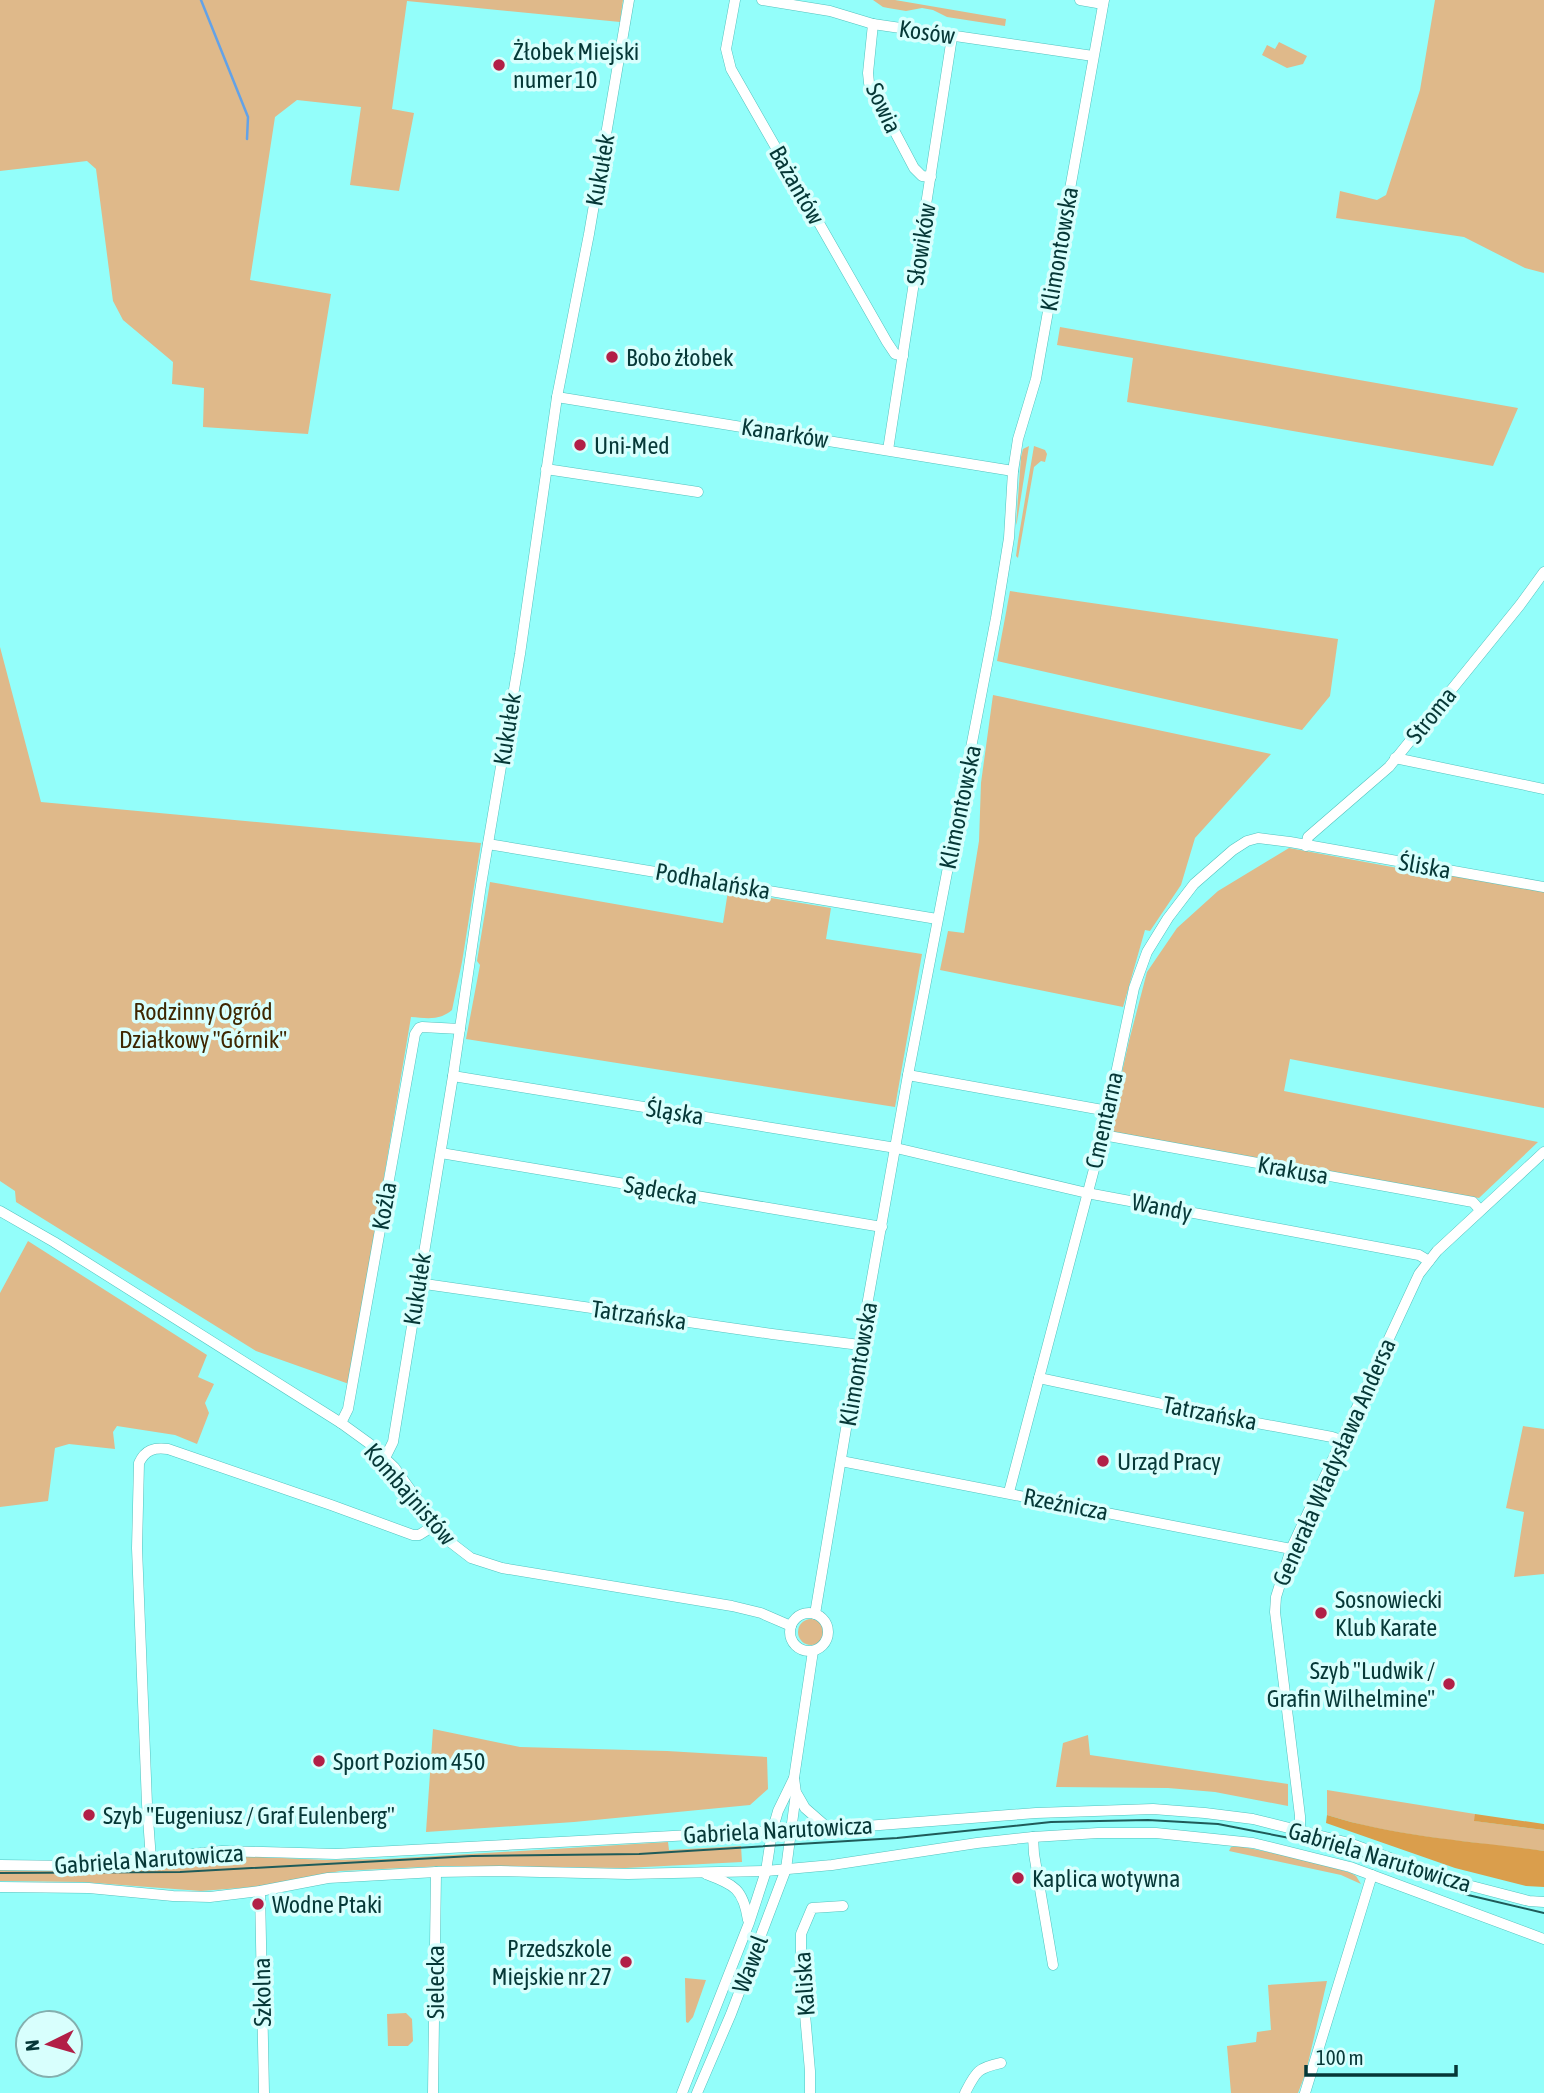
<svg xmlns="http://www.w3.org/2000/svg" width="1544" height="2093" viewBox="0 0 1544 2093" font-family="'Asap Condensed',sans-serif">
	<rect width="100%" height="100%" fill="#93fefa"/>
	<g fill="#dfb98a">
		<polygon points="0,0 623,0 620,22 407,1 392,109 414,113 399,191 350,185 361,107 297,100 275,117 250,280 331,294 308,434 203,427 204,388 172,384 173,362 123,320 113,301 96,169 87,161 0,171"/>
		<polygon points="873,0 895,0 1006,19 1005,26 947,17 933,10 922,8 906,11 888,8 883,7"/>
		<polygon points="1435,0 1544,0 1544,273 1525,268 1464,237 1336,218 1340,191 1377,200 1386,195 1420,90"/>
		<polygon points="1279,42 1307,56 1303,64 1287,68 1262,55 1267,45 1275,49"/>
		<polygon points="1060,327 1518,408 1493,466 1127,402 1133,358 1057,345"/>
		<polygon points="1029,446 1017,522 1016,525 1021,457 1023,449"/>
		<polygon points="1034,446 1045,450 1047,454 1045,462 1041,461 1034,467 1018,558 1016,556 1018,541"/>
		<polygon points="1010,591 1338,639 1330,696 1302,730 997,661"/>
		<path d="M 0,647 L 41,802 L 481,843 L 462,962 L 452,1010 C 439,1021 426,1018 411,1017 L 349,1384 L 256,1351 L 16,1202 L 15,1191 L 0,1181 Z"/>
		<polygon points="993,695 1271,754 1195,838 1181,885 1150,931 1145,930 1123,1007 940,970 948,931 964,933 979,841 981,783"/>
		<polygon points="1289,848 1425,873 1434,871 1544,891 1544,1108 1290,1059 1284,1091 1538,1142 1479,1198 1297,1168 1114,1134 1109,1130 1129,1041 1147,972 1177,928 1218,891"/>
		<polygon points="490,882 723,923 728,891 831,908 826,939 922,954 895,1107 466,1039 480,965 477,961"/>
		<polygon points="28,1241 207,1355 198,1377 214,1384 205,1403 209,1413 197,1444 175,1435 117,1426 113,1432 115,1449 69,1444 55,1448 48,1501 0,1507 0,1293"/>
		<polygon points="1523,1426 1544,1429 1544,1574 1514,1577 1524,1512 1506,1508"/>
		<circle cx="811" cy="1632" r="13"/>
		<polygon points="433,1729 520,1747 667,1751 767,1757 768,1789 750,1805 574,1822 426,1832"/>
		<polygon points="1088,1735 1090,1755 1288,1784 1288,1806 1215,1792 1168,1788 1056,1787 1063,1743"/>
		<path d="M 1327,1790 L 1475,1814 L 1475,1821 L 1544,1830 L 1544,1851 C 1472,1842 1396,1837 1327,1815 Z"/>
		<polygon points="668,1842 669,1850 741,1846 742,1862 625,1868 445,1866 340,1871 264,1886 201,1891 82,1882 0,1881 0,1870 90,1870 202,1857 234,1856 327,1860 386,1859"/>
		<polygon points="1238,1846 1308,1860 1351,1873 1356,1876 1361,1884 1341,1875 1229,1851 1231,1847"/>
		<polygon points="685,1978 706,1980 693,2017 688,2023 686,2022"/>
		<polygon points="1327,1981 1306,2072 1298,2093 1231,2093 1227,2046 1256,2042 1257,2032 1271,2030 1268,1985"/>
		<polygon points="406,2013 412,2019 413,2041 408,2046 388,2046 387,2014"/>
	</g>
	<g fill="#da9e4c">
		<polygon points="1475,1814 1544,1824 1544,1830 1474,1821"/>
		<path d="M 1327,1815 C 1396,1837 1472,1841 1544,1851 L 1544,1887 L 1526,1886 L 1455,1868 L 1326,1823 Z"/>
	</g>
	<g fill="none" stroke-linecap="round" stroke-linejoin="round">
		<polyline stroke="#63a2e7" stroke-width="2.5" points="201,0 248,117 247,139"/>
		<defs>
			<g id="minor">
				<polyline points="735,0 726,49 731,69 887,342 895,354 903,356"/>
				<polyline points="762,0 830,11 873,24 1093,56"/>
				<polyline points="1080,0 1103,4"/>
				<polyline points="873,24 868,73 869,83 914,168 922,176 931,177"/>
				<polyline points="557,397 1013,471"/>
				<polyline points="888,450 952,37"/>
				<polyline points="546,469 698,492"/>
				<polyline points="1395,758 1544,789"/>
				<polyline points="488,844 937,919"/>
				<polyline points="1306,846 1308,837 1389,767 1520,605 1544,572"/>
				<polyline points="908,1075 1108,1111"/>
				<polyline points="453,1076 896,1148 1087,1193 1419,1255 1429,1261"/>
				<polyline points="1103,1135 1473,1202 1480,1210"/>
				<polyline points="441,1153 882,1227"/>
				<polyline points="0,1211 54,1242 341,1423 370,1444 394,1467 445,1538 471,1558 502,1568 732,1606 761,1613 791,1626"/>
				<polyline points="418,1283 772,1334 860,1345"/>
				<polyline points="1039,1378 1214,1415 1332,1437 1341,1440"/>
				<polyline points="341,1423 348,1409 415,1034 419,1028 422,1027 460,1029"/>
				<polyline points="385,1458 393,1442 453,1076 481,885 520,654 557,397 589,234 629,0"/>
				<polyline points="841,1461 1291,1549"/>
				<polyline points="1009,1492 1103,1135 1134,988 1147,952 1168,918 1194,884 1233,850 1247,841 1258,838 1290,842 1544,887"/>
				<circle cx="809" cy="1632" r="19"/>
				<polyline points="815,1614 860,1345 908,1075 996,618 1009,538 1013,471 1018,439 1036,379 1040,356 1104,0"/>
				<polyline points="797,1794 805,1808 829,1829"/>
				<polyline points="1300,1830 1300,1816 1275,1612 1276,1597 1291,1549 1419,1274 1437,1251 1544,1152"/>
				<polyline points="1033,1837 1034,1854 1053,1965"/>
				<path d="M 151,1860 L 147,1804 L 137,1548 L 139,1463 C 145,1450 154,1447 168,1449 L 331,1505 L 413,1535 L 419,1535 L 435,1525"/>
				<polyline points="0,1865 75,1866 222,1851 336,1854 748,1832 814,1830 1036,1813 1153,1809 1205,1813 1253,1819 1349,1843 1456,1882 1529,1901 1544,1902"/>
				<path d="M 706,1874 C 734,1885 743,1888 748,1920"/>
				<polyline points="0,1887 89,1888 173,1896 210,1897 260,1891 328,1878 436,1872 500,1871 628,1874 766,1871 832,1865 977,1843 1033,1837 1098,1833 1156,1833 1253,1843 1350,1867 1544,1939"/>
				<polyline points="260,1891 264,2093"/>
				<polyline points="433,2093 436,1872"/>
				<polyline points="682,2093 749,1923 766,1871 772,1832 778,1811 794,1778 813,1651"/>
				<polyline points="697,2093 731,2014 786,1869 796,1793 794,1778"/>
				<polyline points="810,2093 810,2071 801,1969 801,1934 812,1908 843,1906"/>
				<path d="M 965,2093 C 976,2072 977,2068 1001,2063"/>
				<polyline points="1305,2093 1372,1875"/>
			</g>
		</defs>
		<use href="#minor" stroke="#54c2be" stroke-width="11"/>
		<use href="#minor" stroke="#fff" stroke-width="10"/>
		<polyline stroke="#1f5b59" stroke-width="2" points="0,1873 180,1872 472,1856 639,1854 897,1838 1051,1822 1148,1820 1218,1824 1305,1841 1360,1856 1468,1895 1544,1913"/>
	</g>
	<g fill="#b21f47" stroke="#d8fffd" stroke-width="2.5">
		<circle cx="499" cy="65" r="7"/>
		<circle cx="612" cy="357" r="7"/>
		<circle cx="580" cy="445" r="7"/>
		<circle cx="1103" cy="1461" r="7"/>
		<circle cx="1321" cy="1613" r="7"/>
		<circle cx="1449" cy="1684" r="7"/>
		<circle cx="319" cy="1761" r="7"/>
		<circle cx="89" cy="1815" r="7"/>
		<circle cx="1018" cy="1878" r="7"/>
		<circle cx="258" cy="1904" r="7"/>
		<circle cx="626" cy="1962" r="7"/>
	</g>
	<g text-anchor="middle" dominant-baseline="central" stroke-width="7" stroke-linejoin="round" paint-order="stroke">
		<g font-size="24" fill="#063837" stroke="#d8fffd">
			<text transform="translate(927 32) rotate(8)">Kosów</text>
			<text transform="translate(884 108) rotate(65)">Sowia</text>
			<text transform="translate(600 170) rotate(-80)">Kukułek</text>
			<text transform="translate(797 185) rotate(60)">Bażantów</text>
			<text transform="translate(921 244) rotate(-81)">Słowików</text>
			<text transform="translate(1059 249) rotate(-80)">Klimontowska</text>
			<text transform="translate(785 433) rotate(9)">Kanarków</text>
			<text transform="translate(1431 715) rotate(-51)">Stroma</text>
			<text transform="translate(507 729) rotate(-81)">Kukułek</text>
			<text transform="translate(960 807) rotate(-78)">Klimontowska</text>
			<text transform="translate(1425 866) rotate(10)">Śliska</text>
			<text transform="translate(713 881) rotate(10)">Podhalańska</text>
			<text transform="translate(675 1112) rotate(9)">Śląska</text>
			<text transform="translate(1104 1120) rotate(-77)">Cmentarna</text>
			<text transform="translate(1293 1170) rotate(10)">Krakusa</text>
			<text transform="translate(661 1190) rotate(10)">Sądecka</text>
			<text transform="translate(384 1206) rotate(-80)">Koźla</text>
			<text transform="translate(1162 1207) rotate(11)">Wandy</text>
			<text transform="translate(417 1289) rotate(-81)">Kukułek</text>
			<text transform="translate(639 1315) rotate(8)">Tatrzańska</text>
			<text transform="translate(858 1364) rotate(-80)">Klimontowska</text>
			<text transform="translate(1210 1413) rotate(11)">Tatrzańska</text>
			<text transform="translate(1334 1462) rotate(-66)">Generała Władysława Andersa</text>
			<text transform="translate(410 1494) rotate(49)">Kombajnistów</text>
			<text transform="translate(1066 1504) rotate(11)">Rzeźnicza</text>
			<text transform="translate(778 1830) rotate(-3)">Gabriela Narutowicza</text>
			<text transform="translate(1380 1857) rotate(17)">Gabriela Narutowicza</text>
			<text transform="translate(149 1859) rotate(-4)">Gabriela Narutowicza</text>
			<text transform="translate(750 1964) rotate(-69)">Wawel</text>
			<text transform="translate(435 1982) rotate(-90)">Sielecka</text>
			<text transform="translate(804 1984) rotate(-94)">Kaliska</text>
			<text transform="translate(262 1992) rotate(-91)">Szkolna</text>
		</g>
		<g font-size="24" fill="#063837" stroke="#d8fffd" text-anchor="start">
			<text x="513" y="51">Żłobek Miejski<tspan x="513" dy="28">numer 10</tspan></text>
			<text x="626" y="357">Bobo żłobek</text>
			<text x="594" y="445">Uni-Med</text>
			<text x="1117" y="1461">Urząd Pracy</text>
			<text x="1335" y="1599">Sosnowiecki<tspan x="1335" dy="28">Klub Karate</tspan></text>
			<text x="1435" y="1670" text-anchor="end">Szyb "Ludwik /<tspan x="1435" dy="28">Grafin Wilhelmine"</tspan></text>
			<text x="333" y="1761">Sport Poziom 450</text>
			<text x="103" y="1815">Szyb "Eugeniusz / Graf Eulenberg"</text>
			<text x="1032" y="1878">Kaplica wotywna</text>
			<text x="272" y="1904">Wodne Ptaki</text>
			<text x="612" y="1948" text-anchor="end">Przedszkole<tspan x="612" dy="28">Miejskie nr 27</tspan></text>
		</g>
		<g font-size="24" fill="#3e2601" stroke="#d8fffd">
			<text x="203" y="1011">Rodzinny Ogród<tspan x="203" dy="28">Działkowy "Górnik"</tspan></text>
		</g>
	</g>
	<g transform="translate(49 2044) rotate(265)"><circle r="33" fill="#d8fffd" stroke="#84afae" stroke-width="2"/>
	<path d="M0-5L12 26L0 18L-12 26Z" fill="#b21f47"/>
	<text y="-10" font-size="19" font-weight="bold" text-anchor="middle" fill="#063837">N</text>
	</g>
	<path d="M1306 2065v10h150v-10" fill="none" stroke="#063837" stroke-width="3.5"/>
	<text x="1316" y="2065" font-size="21" fill="#063837" stroke="#d8fffd" stroke-width="5" paint-order="stroke">100 m</text>
</svg>
